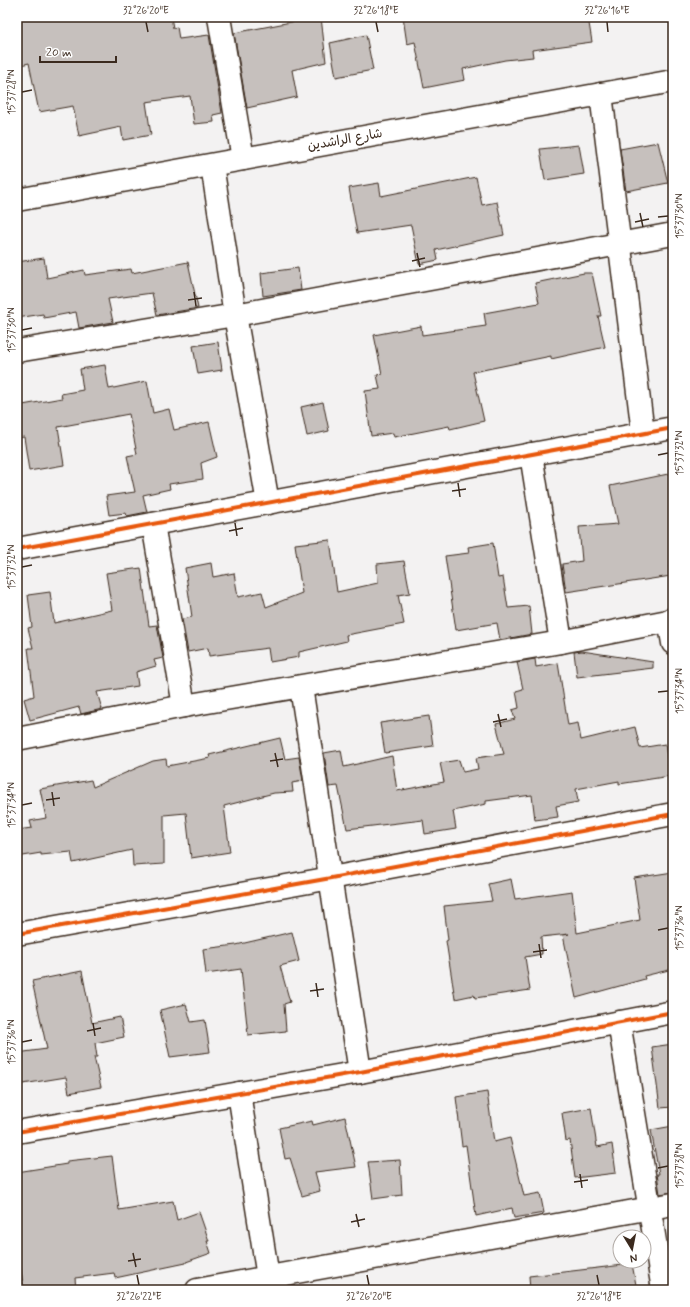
<svg xmlns="http://www.w3.org/2000/svg" width="690" height="1307" viewBox="0 0 690 1307" font-family="Mynerve,'Playpen Sans Arabic',sans-serif">
	<rect width="100%" height="100%" fill="#f3f2f2"/>
	<filter id="ink" filterUnits="userSpaceOnUse"><feTurbulence type="fractalNoise" baseFrequency=".025" numOctaves="2"/><feDisplacementMap in="SourceGraphic" scale="8" xChannelSelector="R" yChannelSelector="G"/><feConvolveMatrix kernelMatrix="1 2 1 2 8 2 1 2 1" color-interpolation-filters="sRGB"/></filter>
	<g filter="url(#ink)">
		<g fill="#c6c0bd" stroke="#3b2a1e">
			<polygon points="17,17 171,17 173,28 177,27 179,39 209,35 222,113 213,115 214,122 194,124 190,96 146,102 151,135 123,140 121,127 79,136 73,106 39,112 29,63 17,66"/>
			<polygon points="317,17 321,17 326,62 292,70 297,97 247,108 234,33"/>
			<polygon points="403,17 588,17 592,42 532,50 533,57 505,60 463,69 465,80 424,88 415,42 407,44"/>
			<polygon points="366,35 373,70 336,77 330,43"/>
			<polygon points="658,142 668,183 626,191 620,149"/>
			<polygon points="579,145 584,174 545,180 540,149"/>
			<polygon points="476,177 482,205 497,202 504,235 436,250 438,260 419,264 411,225 357,233 349,188 379,183 381,196"/>
			<polygon points="44,258 47,278 84,270 85,275 131,269 132,273 188,262 198,308 157,315 152,293 108,299 113,322 79,328 76,312 44,318 43,314 17,318 17,262"/>
			<polygon points="298,268 301,290 263,296 261,273"/>
			<polygon points="584,273 592,273 601,316 598,316 605,347 551,359 551,356 473,372 484,421 450,429 449,426 394,437 393,433 371,436 365,391 380,389 377,375 382,374 374,335 421,326 422,335 486,326 484,313 539,303 535,283"/>
			<polygon points="218,342 222,370 198,374 193,346"/>
			<polygon points="105,365 109,389 147,381 153,413 169,409 174,430 209,422 217,457 201,463 203,479 169,484 170,489 143,495 147,512 127,516 126,513 109,515 106,496 135,492 127,456 137,454 129,414 58,427 64,465 29,471 24,437 17,438 17,406 62,398 61,394 83,390 80,369"/>
			<polygon points="323,402 329,431 307,436 301,407"/>
			<polygon points="673,473 673,565 669,566 671,576 566,592 562,564 582,561 579,527 618,524 610,486"/>
			<polygon points="330,540 337,592 378,583 377,564 404,561 410,593 398,595 404,624 346,635 347,641 299,652 299,657 270,662 268,648 209,656 208,648 188,652 182,619 192,617 185,568 211,563 213,577 234,573 238,597 262,592 266,607 302,593 295,544"/>
			<polygon points="493,543 498,578 503,577 508,608 529,606 532,634 500,640 497,623 456,630 445,556 469,553 468,547"/>
			<polygon points="141,568 149,626 157,625 163,658 154,660 156,666 136,672 138,686 97,692 102,709 81,714 79,707 30,720 24,699 34,696 28,648 33,648 28,628 32,627 28,595 50,592 54,623 112,610 106,573"/>
			<polygon points="582,651 653,662 653,668 577,677 574,652"/>
			<polygon points="535,659 536,667 558,663 568,725 578,723 581,740 635,727 640,748 665,744 670,776 619,784 619,781 576,789 578,802 556,806 558,817 535,820 532,795 486,801 486,804 453,811 456,829 425,834 423,820 347,829 338,786 329,787 324,753 341,750 344,767 392,756 397,791 444,782 440,763 459,760 463,772 478,769 476,758 504,754 496,724 515,719 512,710 519,708 516,691 523,689 517,662"/>
			<polygon points="429,716 433,746 385,753 380,723"/>
			<polygon points="280,738 285,759 299,757 303,781 292,783 293,792 274,793 224,806 230,852 191,858 186,813 164,815 164,864 133,866 132,850 73,863 71,852 41,855 41,853 17,857 17,830 32,828 30,821 46,818 40,789 91,780 93,787 153,761 166,759 167,766 210,758 209,755"/>
			<polygon points="673,872 673,969 644,976 645,979 576,998 563,935 569,934 541,937 542,954 525,957 530,990 475,998 474,995 455,999 446,941 448,940 444,906 492,901 488,884 511,879 515,899 572,891 577,933 640,920 634,878"/>
			<polygon points="292,932 299,961 280,966 290,1002 284,1004 286,1031 248,1035 241,969 206,974 203,949 236,945"/>
			<polygon points="82,971 92,1023 120,1017 124,1037 95,1043 97,1057 94,1057 101,1087 69,1093 66,1077 17,1085 17,1053 47,1049 32,981"/>
			<polygon points="186,1004 191,1022 205,1020 210,1052 170,1057 160,1010"/>
			<polygon points="673,1044 673,1107 660,1108 652,1047"/>
			<polygon points="487,1092 494,1142 510,1138 524,1196 540,1193 544,1213 514,1218 512,1208 476,1216 466,1145 462,1146 456,1097"/>
			<polygon points="591,1108 597,1147 612,1144 616,1173 575,1178 570,1140 566,1141 562,1113"/>
			<polygon points="345,1117 356,1167 315,1172 320,1191 302,1196 290,1158 285,1159 279,1128 312,1121 313,1125"/>
			<polygon points="673,1126 673,1192 660,1194 657,1174 659,1174 651,1130"/>
			<polygon points="112,1156 119,1210 173,1201 177,1220 199,1212 209,1241 207,1241 211,1253 186,1262 186,1263 115,1278 114,1273 75,1278 76,1290 24,1290 17,1244 17,1172 67,1164 67,1161"/>
			<polygon points="400,1160 402,1195 373,1199 368,1162"/>
			<polygon points="632,1264 637,1290 530,1290 529,1276"/>
		</g>
		<g fill="none" stroke-linecap="round" stroke-linejoin="round">
			<defs>
				<g id="minor">
					<polyline points="219,17 243,159"/>
					<polyline points="601,94 643,433"/>
					<polyline points="212,165 235,315 268,503"/>
					<polyline points="17,200 673,81"/>
					<polyline points="17,351 235,315 673,234"/>
					<polyline points="531,454 561,642"/>
					<polyline points="153,524 184,706"/>
					<polyline points="17,549 673,428"/>
					<polyline points="669,620 673,643"/>
					<polyline points="301,687 360,1072"/>
					<polyline points="17,739 184,706 561,642 673,620"/>
					<polyline points="17,934 331,878 673,814"/>
					<polyline points="619,1022 663,1290"/>
					<polyline points="239,1093 270,1290"/>
					<polyline points="17,1132 360,1072 673,1012"/>
					<polyline points="197,1290 673,1204"/>
				</g>
			</defs>
			<use href="#minor" stroke="#3b2a1e" stroke-width="25"/>
			<use href="#minor" stroke="#fff" stroke-width="22"/>
			<defs>
				<g id="cycleway">
					<polyline points="17,549 673,428"/>
					<polyline points="17,934 331,878 673,814"/>
					<polyline points="17,1132 360,1072 673,1012"/>
				</g>
			</defs>
			<use href="#cycleway" stroke="#fff" stroke-width="6"/>
			<use href="#cycleway" stroke="#e8590c" stroke-width="4"/>
		</g>
	</g>
	<path fill="none" stroke="#3b2a1e" stroke-width="1.5" d="M 146,22 L 148,32M 376,22 L 378,32M 607,22 L 608,32M 22,92 L 32,90M 640,213 L 643,227M 658,217 L 668,216M 635,222 L 649,219M 417,253 L 420,267M 412,261 L 425,258M 194,292 L 196,306M 188,300 L 202,298M 22,330 L 32,328M 658,455 L 668,453M 458,483 L 460,497M 452,491 L 466,489M 235,523 L 237,536M 229,531 L 243,528M 22,567 L 32,565M 658,692 L 668,691M 498,714 L 501,727M 493,722 L 507,719M 275,753 L 278,767M 270,761 L 283,759M 52,792 L 54,806M 46,800 L 60,798M 22,805 L 32,803M 658,930 L 668,928M 539,944 L 541,958M 533,952 L 547,950M 316,983 L 318,997M 310,991 L 324,989M 93,1023 L 95,1036M 87,1031 L 101,1028M 22,1042 L 32,1040M 658,1168 L 668,1166M 580,1174 L 582,1188M 574,1182 L 588,1180M 356,1214 L 359,1227M 351,1222 L 365,1219M 133,1253 L 136,1267M 128,1261 L 141,1259M 137,1275 L 139,1285M 367,1275 L 369,1285M 597,1275 L 599,1285"/>
	<g text-anchor="middle" dominant-baseline="central" stroke-width="3.5" stroke-linejoin="round" paint-order="stroke">
		<g font-size="13" fill="#3b2a1e" stroke="#fff">
			<text transform="translate(345 140) rotate(-10)">شارع الراشدين</text>
		</g>
	</g>
	<rect width="690" height="1307" fill="none" stroke="#fff" stroke-width="44"/>
	<g transform="translate(632 1249) rotate(170)"><circle r="19" fill="#ffffff" stroke="#b1aaa5"/>
	<path d="M0-3L7 15L0 10L-7 15Z" fill="#3b2a1e"/>
	<text y="-6" font-size="11" font-weight="bold" text-anchor="middle" fill="#3b2a1e">N</text>
	</g>
	<path d="M40 56v6h76v-6" fill="none" stroke="#3b2a1e" stroke-width="2"/>
	<text x="46" y="56" font-size="12" fill="#3b2a1e" stroke="#ffffff" stroke-width="3" paint-order="stroke">20 m</text>
	<rect x="22" y="22" width="646" height="1263" fill="none" stroke="#3b2a1e" stroke-width="1.5"/>
	<g font-size="10" text-anchor="middle" fill="#3b2a1e">
		<text x="146" y="14">32°26'20"E</text>
		<text x="376" y="14">32°26'18"E</text>
		<text x="607" y="14">32°26'16"E</text>
		<text transform="translate(11 92) rotate(-90)" y="4">15°37'28"N</text>
		<text transform="translate(679 216) rotate(-90)" y="4">15°37'30"N</text>
		<text transform="translate(11 330) rotate(-90)" y="4">15°37'30"N</text>
		<text transform="translate(679 453) rotate(-90)" y="4">15°37'32"N</text>
		<text transform="translate(11 567) rotate(-90)" y="4">15°37'32"N</text>
		<text transform="translate(679 691) rotate(-90)" y="4">15°37'34"N</text>
		<text transform="translate(11 805) rotate(-90)" y="4">15°37'34"N</text>
		<text transform="translate(679 928) rotate(-90)" y="4">15°37'36"N</text>
		<text transform="translate(11 1042) rotate(-90)" y="4">15°37'36"N</text>
		<text transform="translate(679 1166) rotate(-90)" y="4">15°37'38"N</text>
		<text x="139" y="1300">32°26'22"E</text>
		<text x="369" y="1300">32°26'20"E</text>
		<text x="599" y="1300">32°26'18"E</text>
	</g>
</svg>
